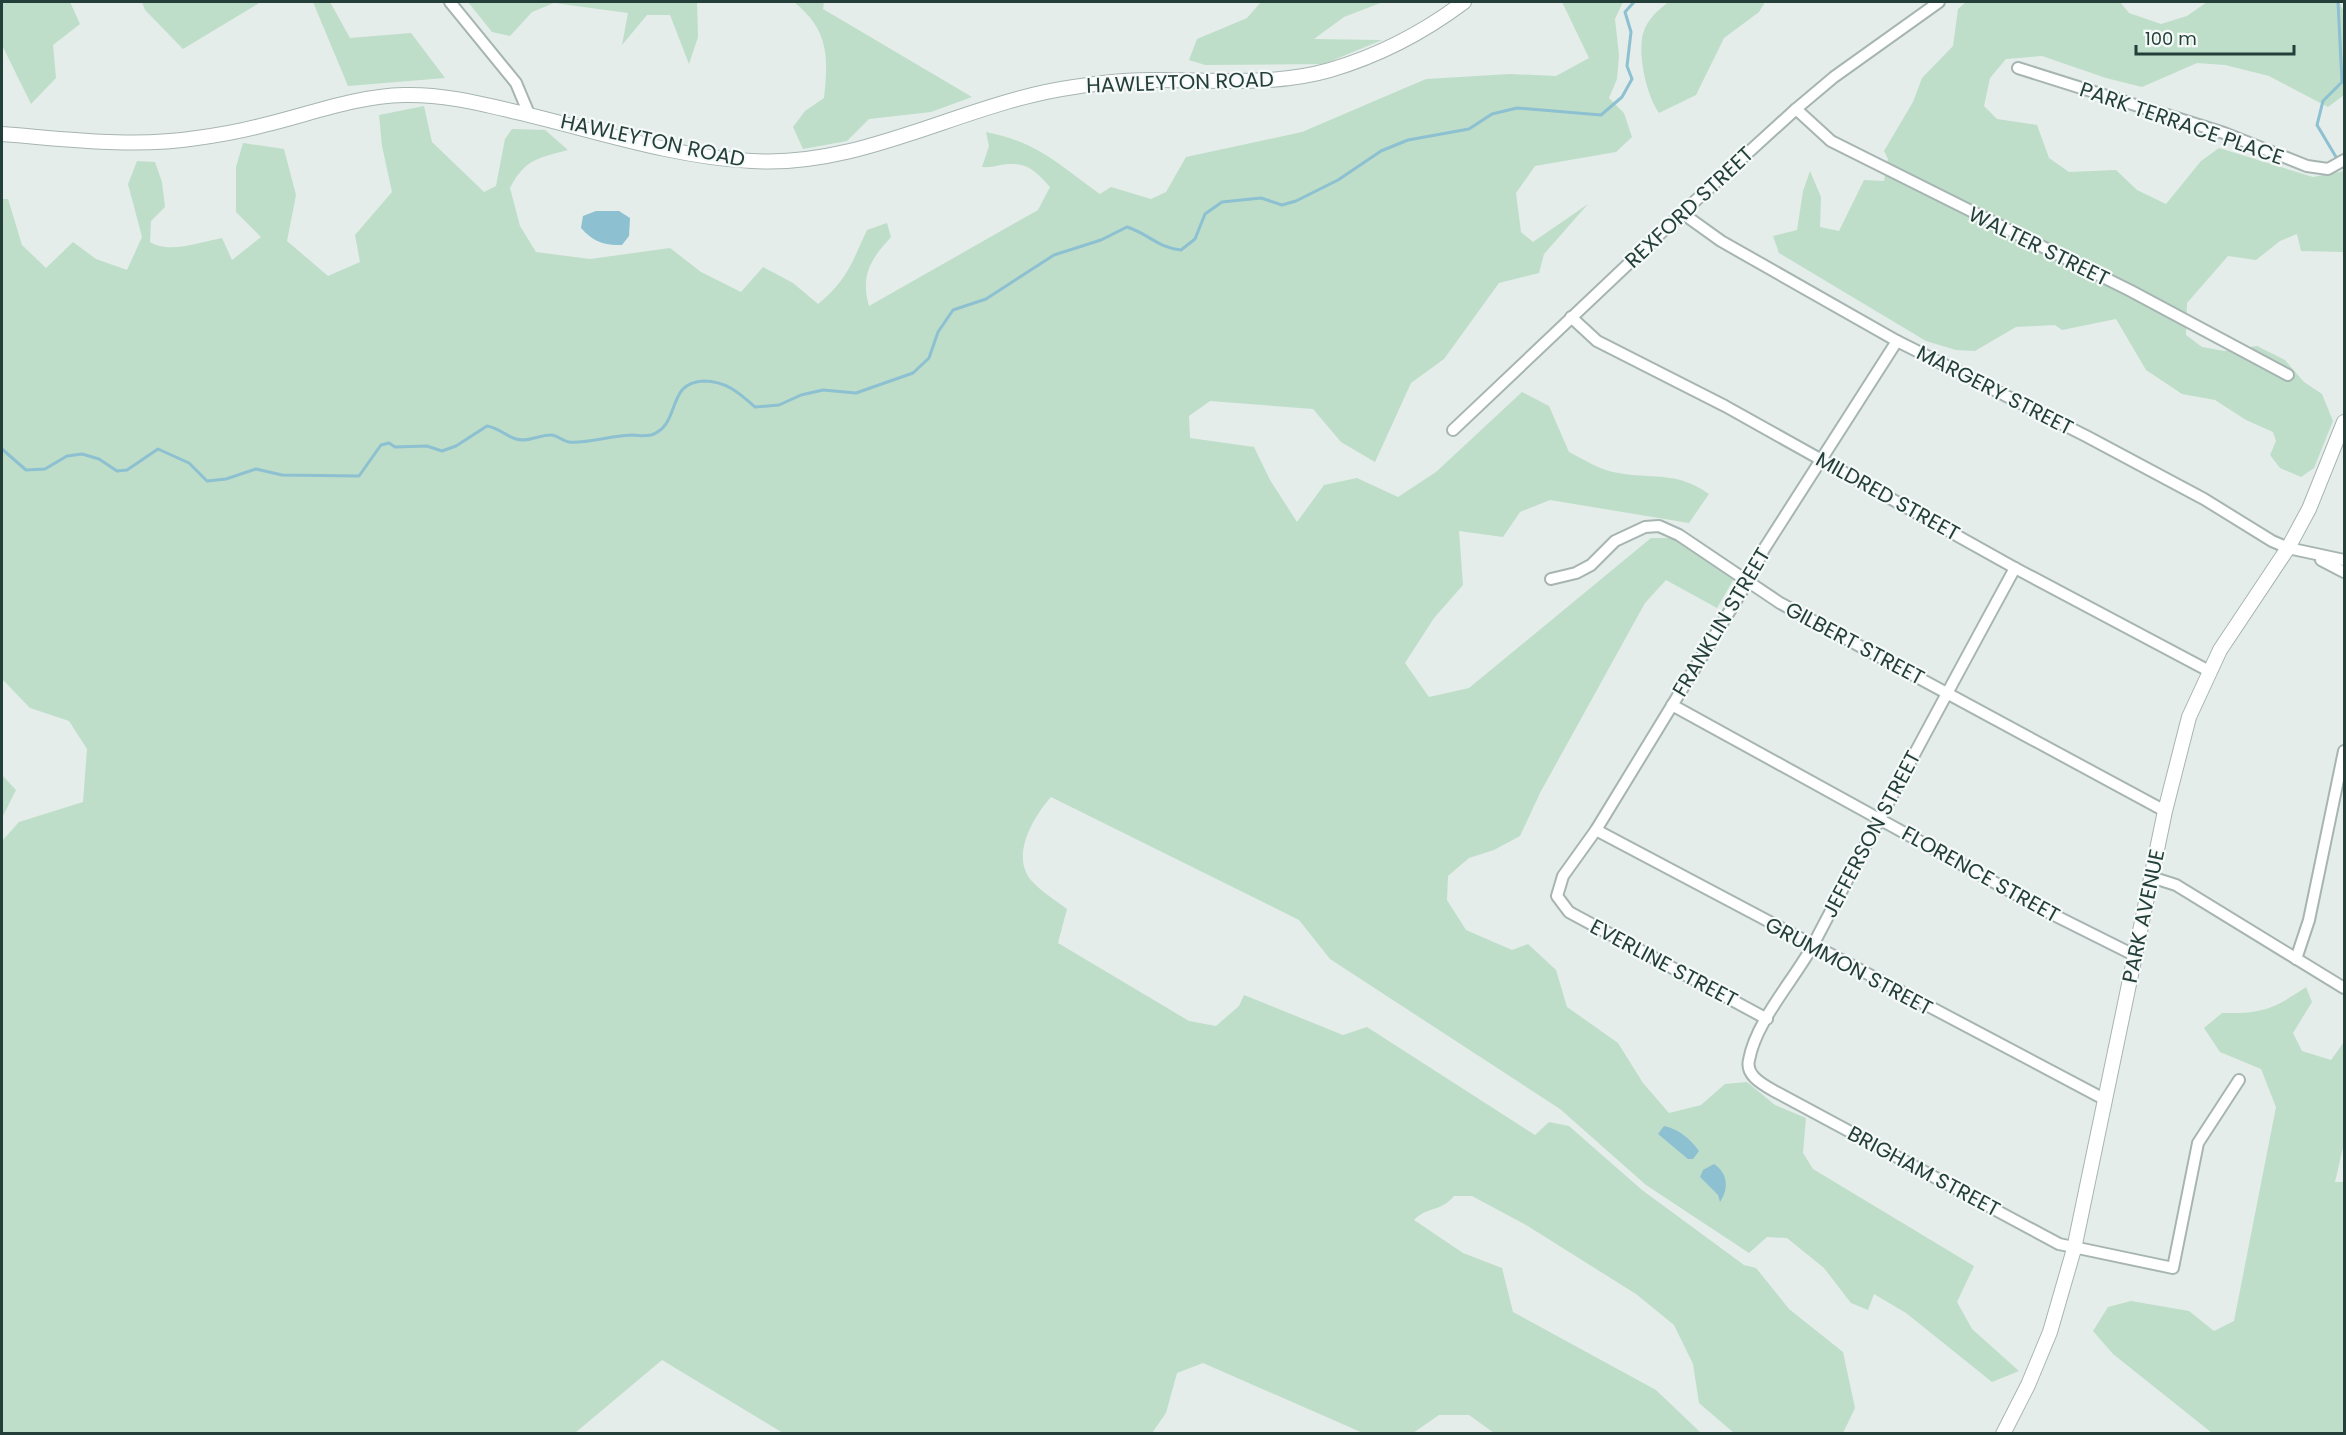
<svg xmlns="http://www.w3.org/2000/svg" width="2346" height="1435" viewBox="0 0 2346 1435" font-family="Poppins,sans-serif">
	<rect width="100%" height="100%" fill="#e4edea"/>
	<g fill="#bedec9">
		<polygon points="2,2 70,2 80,24 53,45 56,78 31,104 2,45"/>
		<polygon points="142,2 261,2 183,49 145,10"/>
		<polygon points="313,2 330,2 350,38 411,33 445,78 348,86"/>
		<polygon points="468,2 697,2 698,37 689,64 670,15 647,15 622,45 628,13 554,3 532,12 510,36 492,32"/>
		<path d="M 794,2 L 824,2 L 823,9 L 972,97 L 931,112 L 869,119 L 847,141 L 803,149 L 793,127 L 805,111 L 824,98 C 829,56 828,29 794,2 Z"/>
		<polygon points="1261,2 1383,2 1344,17 1314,39 1382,40 1324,64 1205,65 1189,60 1197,39 1247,18"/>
		<path d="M 1562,2 L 1623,2 L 1615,19 L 1619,55 L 1617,79 L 1609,98 L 1624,113 L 1632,137 L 1616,152 L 1535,166 L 1516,193 L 1521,232 L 1533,242 L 1588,204 L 1544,254 L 1539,273 L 1499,283 L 1444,359 L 1411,383 L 1375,462 L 1341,442 L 1313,409 L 1210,401 L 1189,416 L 1190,438 L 1254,447 L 1270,480 L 1297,522 L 1324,485 L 1357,478 L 1398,497 L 1436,472 L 1522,392 L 1549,406 L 1569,452 C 1583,459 1598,469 1613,472 C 1649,480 1676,470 1709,494 L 1689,523 L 1550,500 L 1520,512 L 1503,537 L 1459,531 L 1463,585 L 1434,618 L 1405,663 L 1429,697 L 1469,688 L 1651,538 L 1673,538 L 1735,577 L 1717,608 L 1666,580 L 1645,603 L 1540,793 L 1520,836 L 1494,850 L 1469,858 L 1448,876 L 1447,900 L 1466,930 L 1512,950 L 1528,944 L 1556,970 L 1567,1007 L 1618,1043 L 1643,1083 L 1669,1113 L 1701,1105 L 1725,1084 L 1747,1082 L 1775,1105 L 1806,1118 L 1803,1153 L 1813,1169 L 1974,1266 L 1957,1302 L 1972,1329 L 2019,1371 L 1992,1382 L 1906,1313 L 1874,1294 L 1868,1310 L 1851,1303 L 1824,1268 L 1787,1238 L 1767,1237 L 1749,1253 L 1646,1185 L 1560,1109 L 1330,959 L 1299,920 L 1051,797 C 1034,816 1011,854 1030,879 C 1039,890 1055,900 1067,909 L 1058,943 L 1189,1021 L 1216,1026 L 1239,1006 L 1244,995 L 1343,1035 L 1367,1027 L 1535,1135 L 1549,1122 L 1569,1126 L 1642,1190 L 1744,1265 L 1756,1268 L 1789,1309 L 1843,1352 L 1855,1408 L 1843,1433 L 1734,1433 L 1699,1403 L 1693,1364 L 1674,1325 L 1636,1294 L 1526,1225 L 1472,1196 L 1454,1196 C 1441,1212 1428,1206 1414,1220 L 1463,1253 L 1502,1268 L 1513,1312 L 1656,1390 L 1701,1433 L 1494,1433 L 1469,1415 L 1439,1415 L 1413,1433 L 1363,1433 L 1203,1363 L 1177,1373 L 1166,1413 L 1152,1433 L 783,1433 L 662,1360 L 575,1433 L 2,1434 L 2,841 L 19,822 L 83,802 L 87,749 L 69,721 L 30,708 L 2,679 L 2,199 L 8,199 L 22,245 L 46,268 L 73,242 L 96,259 L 127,270 L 142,237 L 128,184 L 137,161 L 155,162 L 162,182 L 165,207 L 151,221 L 150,242 C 169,254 201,242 222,238 L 232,260 L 261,237 L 236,212 L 236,167 L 243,143 L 284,149 L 296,195 L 287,241 L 328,276 L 360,262 L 355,235 L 392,192 L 382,146 L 379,115 L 424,106 L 432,142 L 484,192 L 496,186 L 505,139 L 512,129 L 545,130 L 568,150 C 538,158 525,159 510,188 L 520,226 L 536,252 L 590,259 L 670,248 L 701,272 L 741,292 L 763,267 L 793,283 L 818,304 C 847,281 852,262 867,230 L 887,223 L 891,237 C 871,259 860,275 869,306 L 1038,210 L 1050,187 C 1038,174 1029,163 1010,164 C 1000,164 993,168 982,167 L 989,146 L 986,132 C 1038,142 1059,165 1100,194 L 1111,187 L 1151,199 L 1166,192 L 1186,157 L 1302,132 L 1426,79 L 1510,74 L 1556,76 L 1589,58 Z"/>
		<path d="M 1669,2 L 1765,2 L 1759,12 L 1724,38 L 1696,95 L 1659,113 C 1647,96 1639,60 1642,39 C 1644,23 1657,10 1669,2 Z"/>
		<polygon points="1966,2 2120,2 2129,13 2161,24 2187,16 2207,2 2339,2 2344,12 2344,95 2328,107 2269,76 2225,65 2197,63 2142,87 2106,78 2042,56 2006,59 1990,78 1984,106 1997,119 2037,125 2049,158 2069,172 2116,170 2137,190 2166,204 2201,161 2219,148 2313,177 2344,171 2344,252 2301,251 2297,234 2280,241 2256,260 2228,256 2187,303 2186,335 2202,347 2224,351 2257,346 2285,360 2304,382 2322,394 2333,421 2314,468 2301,477 2280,468 2270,455 2276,441 2273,432 2246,420 2215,400 2182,394 2146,370 2116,319 2062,330 2055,325 2016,327 1975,351 1956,350 1926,341 1779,253 1773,236 1797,230 1803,191 1810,171 1821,197 1820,227 1839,231 1864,180 1884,181 1888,159 1884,151 1913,102 1922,78 1953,46 1958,9"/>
		<polygon points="2,775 16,790 2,818"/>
		<path d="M 2306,987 L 2312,1002 L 2293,1033 L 2302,1051 L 2331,1060 L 2344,1042 L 2344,1143 L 2335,1182 L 2344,1182 L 2344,1431 L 2337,1434 L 2212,1433 L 2113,1354 L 2093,1331 L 2108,1307 L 2131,1301 L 2189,1311 L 2214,1331 L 2234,1321 L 2276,1107 L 2261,1069 L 2220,1052 L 2204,1028 L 2222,1013 C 2261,1014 2274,1009 2306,987 Z"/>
	</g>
	<g fill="#8dc0d1">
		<path d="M 596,211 L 619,211 L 630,218 L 629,236 L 622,245 C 603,246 593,241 581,228 L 583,216 Z"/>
		<path d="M 1664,1126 C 1679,1129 1690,1139 1699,1151 L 1693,1159 L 1688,1159 L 1658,1134 Z"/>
		<path d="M 1714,1164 C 1728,1173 1729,1189 1720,1202 L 1718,1195 L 1700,1177 L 1703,1170 Z"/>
	</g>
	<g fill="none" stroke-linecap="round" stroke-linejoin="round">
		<g stroke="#8dc0d1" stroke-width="3">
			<polyline points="2336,157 2317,125 2323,101 2342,82 2338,2"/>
			<path d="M 2,449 L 26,470 L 45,469 L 67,456 L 82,454 L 99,459 L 117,471 L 127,470 L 158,449 L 189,463 L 207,481 L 226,479 L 256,469 L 282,475 L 359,476 L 381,445 L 389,443 L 395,447 L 427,446 L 442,451 L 456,446 L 487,426 C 499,428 506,436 516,439 C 528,443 540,434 552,435 C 558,436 563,441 569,442 C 586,444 613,435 633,435 C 639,436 645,436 651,435 C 682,425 665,382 704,381 C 726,381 739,393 755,407 L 779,405 L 801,395 L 823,390 L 856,393 L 913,373 L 929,358 L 938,332 L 953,310 L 986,299 L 1054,255 L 1101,240 L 1127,227 C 1149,234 1158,248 1181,250 L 1195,239 L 1205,214 L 1222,202 L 1261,198 L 1282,205 L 1296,201 L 1338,180 L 1381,151 L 1408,140 L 1469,129 L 1492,114 L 1517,108 L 1601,115 L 1622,97 L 1632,79 L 1627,66 L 1631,32 L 1625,12 L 1634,2"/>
		</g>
		<defs>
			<g id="minor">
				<polyline points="450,2 516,83 529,114"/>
				<polyline points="2018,68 2224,133 2307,166 2328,169 2344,160"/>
				<polyline points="1796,109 1831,141 2131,291 2288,375"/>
				<polyline points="1682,213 1721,241 1897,341 2086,436 2204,499 2272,541 2288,548 2344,560"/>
				<polyline points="1571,317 1597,341 1725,406 2015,568 2209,671"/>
				<polyline points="1453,430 1682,213 1796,109 1834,77 1939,2"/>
				<polyline points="2321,560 2344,572"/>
				<path d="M 2015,568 C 1947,693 1879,819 1813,945 C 1794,980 1756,1021 1749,1060 C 1745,1076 1764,1085 1776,1092 L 2059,1244 L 2173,1268 L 2198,1143 L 2239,1080"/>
				<polyline points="1551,579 1576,573 1591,565 1615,541 1645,527 1659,526 1679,535 1780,603 2165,811"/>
				<polyline points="1672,705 2050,913 2134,955"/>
				<polyline points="1596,830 2104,1099"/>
				<polyline points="2151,877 2176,885 2344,988"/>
				<polyline points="2296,959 2309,920 2344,751"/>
				<polyline points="1767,1019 1569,912 1557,896 1563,876 1596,830 1748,581 1764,549 1897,341"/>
			</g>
			<g id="tertiary">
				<path d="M 2,134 C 66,139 133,148 197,138 C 220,135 242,131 264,125 C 310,114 356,96 404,95 C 440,94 474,102 508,110 C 588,128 670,157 752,161 C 864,168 965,102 1074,87 C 1099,83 1125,80 1149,80 C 1210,79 1271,87 1330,70 C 1378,56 1424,32 1464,2"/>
				<polyline points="2003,1434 2028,1385 2050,1332 2074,1249 2165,811 2189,717 2220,650 2288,548 2309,509 2344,422"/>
			</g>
		</defs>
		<use href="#minor" stroke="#a7b5b2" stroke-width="14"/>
		<use href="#tertiary" stroke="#a7b5b2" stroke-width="16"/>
		<use href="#minor" stroke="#fff" stroke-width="10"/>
		<use href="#tertiary" stroke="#fff" stroke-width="14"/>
	</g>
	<g text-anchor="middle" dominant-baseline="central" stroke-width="4.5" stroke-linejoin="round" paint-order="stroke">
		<g font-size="21" fill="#243f3a" stroke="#f5faf8">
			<text transform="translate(1180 82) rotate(-2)">HAWLEYTON ROAD</text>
			<text transform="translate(2182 123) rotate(19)">PARK TERRACE PLACE</text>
			<text transform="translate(653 140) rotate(12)">HAWLEYTON ROAD</text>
			<text transform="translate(1689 207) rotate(-43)">REXFORD STREET</text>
			<text transform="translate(2039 246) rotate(26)">WALTER STREET</text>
			<text transform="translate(1995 390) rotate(27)">MARGERY STREET</text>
			<text transform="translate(1888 496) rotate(29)">MILDRED STREET</text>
			<text transform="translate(1721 622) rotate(-59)">FRANKLIN STREET</text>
			<text transform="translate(1855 643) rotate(28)">GILBERT STREET</text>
			<text transform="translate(1871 834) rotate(-62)">JEFFERSON STREET</text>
			<text transform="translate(1981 874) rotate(29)">FLORENCE STREET</text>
			<text transform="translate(2143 916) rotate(-78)">PARK AVENUE</text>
			<text transform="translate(1664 963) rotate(28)">EVERLINE STREET</text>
			<text transform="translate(1849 966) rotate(28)">GRUMMON STREET</text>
			<text transform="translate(1924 1171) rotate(28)">BRIGHAM STREET</text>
		</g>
	</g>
	<rect width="2346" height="1435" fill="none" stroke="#243f3a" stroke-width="6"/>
	<path d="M2136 45v9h158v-9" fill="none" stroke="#243f3a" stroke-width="3"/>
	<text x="2145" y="45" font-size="18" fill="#243f3a" stroke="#f5faf8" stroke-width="4.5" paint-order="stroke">100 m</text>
</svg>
